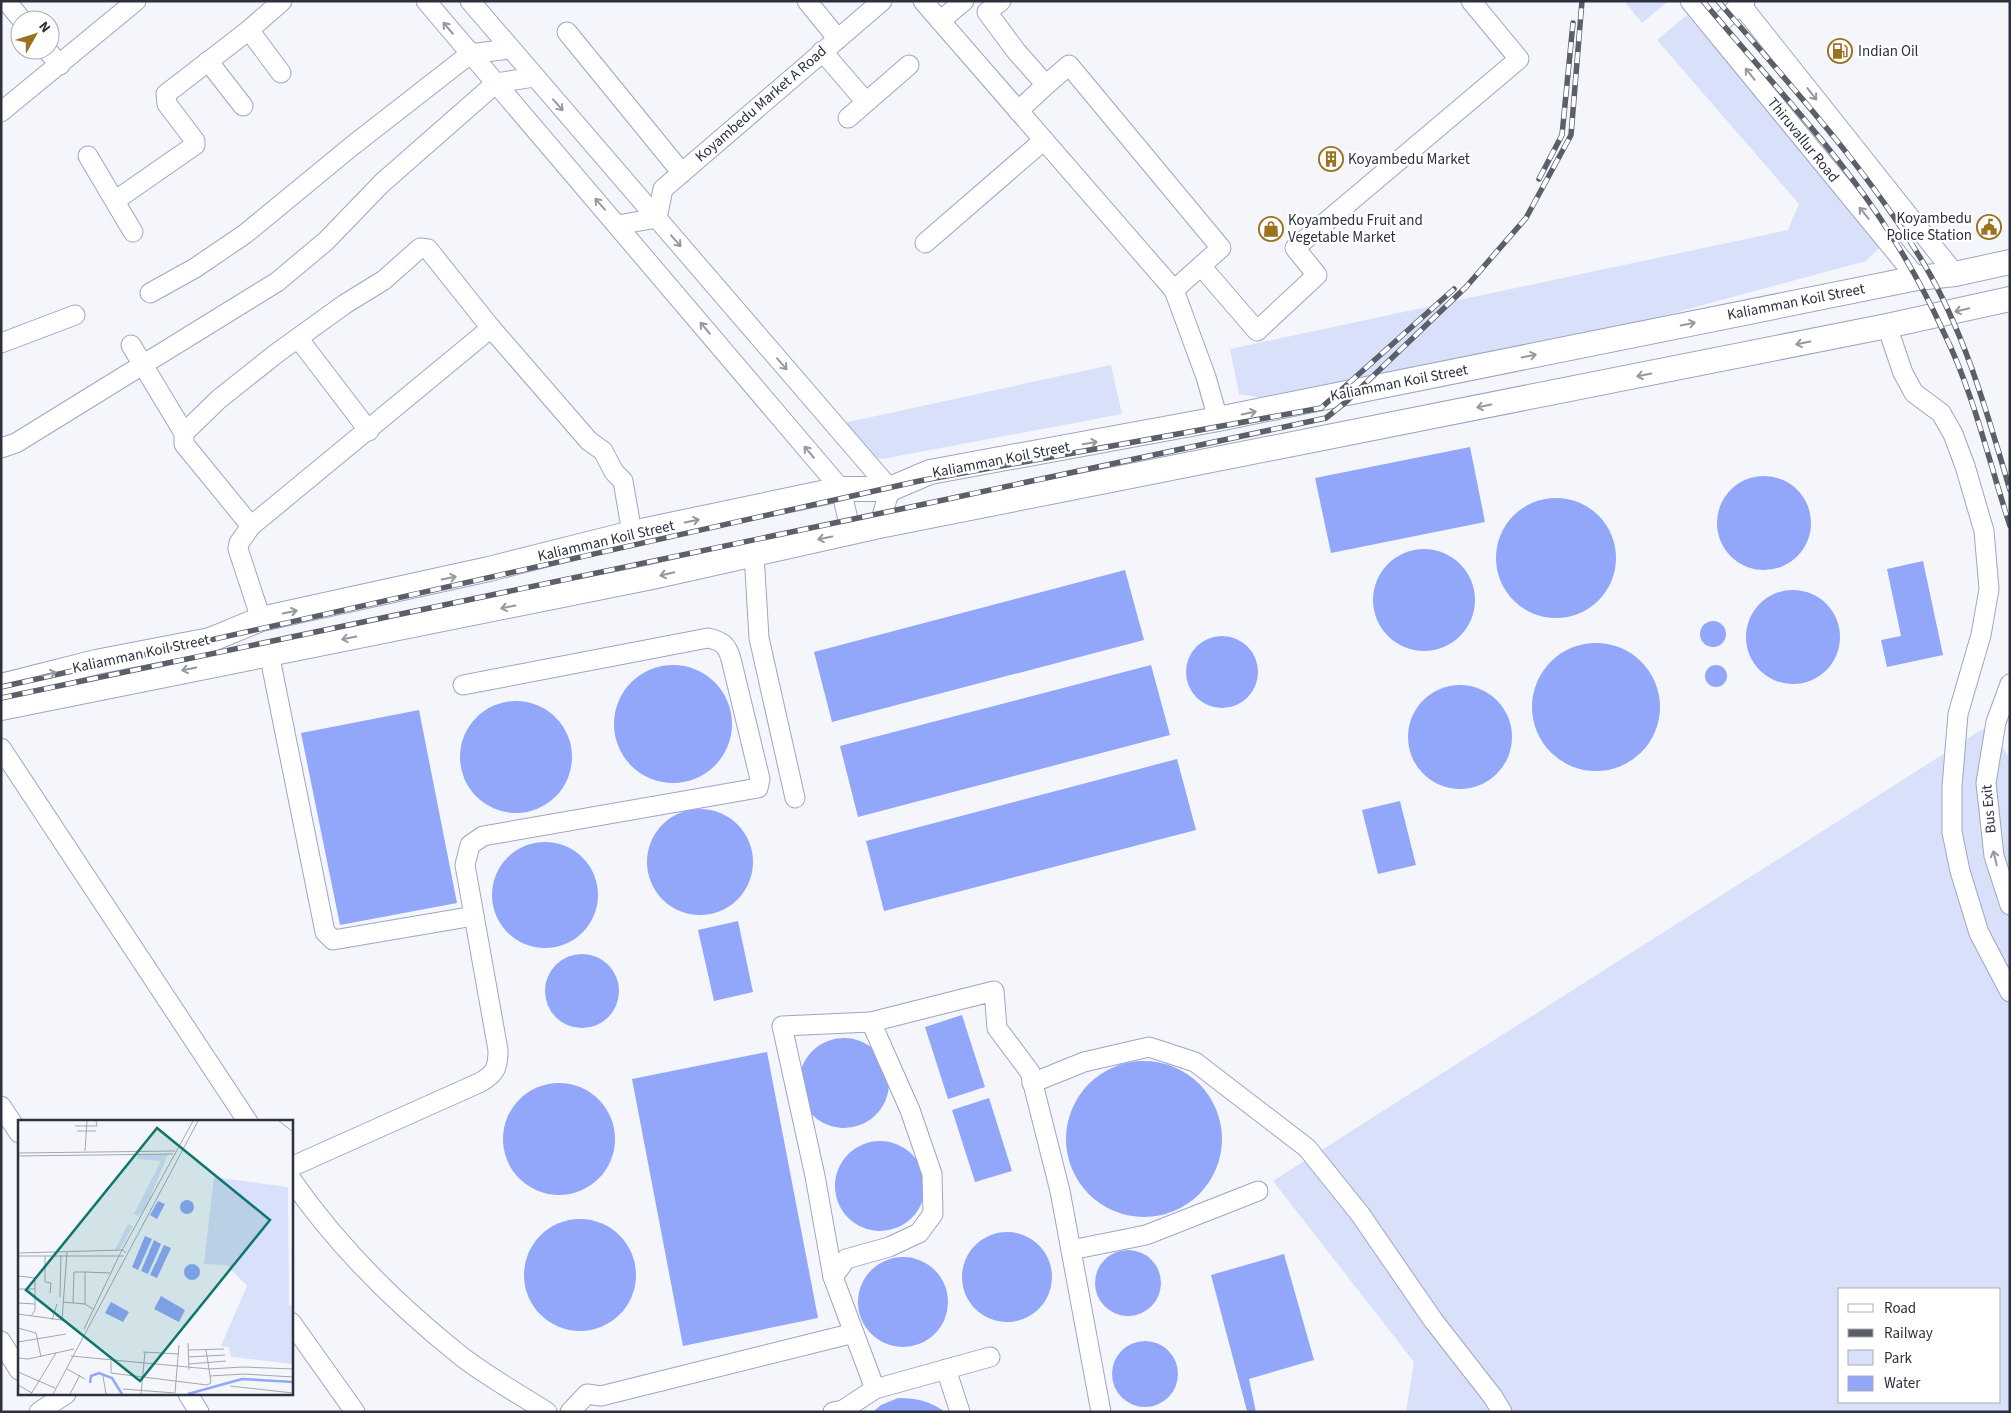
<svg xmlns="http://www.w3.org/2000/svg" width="2011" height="1413" viewBox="0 0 2011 1413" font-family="'Source Sans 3',sans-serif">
	<rect width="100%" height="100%" fill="#f4f6fc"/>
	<g fill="#d9e0fa" fill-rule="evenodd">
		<polygon points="1624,1 1668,1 1642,23"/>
		<polygon points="1687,15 1884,243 1866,261 1321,408 1239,394 1230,349 1788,230 1799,204 1657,40"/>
		<polygon points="1111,365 1122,414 882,459 872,457 839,424"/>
		<path d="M 1989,725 L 2010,759 L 2010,1412 L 1406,1412 L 1414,1362 L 1273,1181 ZM 1840,1289 L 2000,1289 L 2000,1402 L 1840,1402 Z"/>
	</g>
	<g fill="#92a7fa">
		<polygon points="1470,447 1485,522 1331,553 1315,478"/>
		<circle cx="1764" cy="523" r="47"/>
		<circle cx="1556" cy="558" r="60"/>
		<circle cx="1424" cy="600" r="51"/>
		<polygon points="1923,561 1943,655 1887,667 1881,640 1901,636 1887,569"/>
		<polygon points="1125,570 1144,640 832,722 814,652"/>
		<circle cx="1793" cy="637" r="47"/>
		<circle cx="1713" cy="634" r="13"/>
		<circle cx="1222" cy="672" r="36"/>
		<circle cx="1596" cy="707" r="64"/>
		<polygon points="1151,665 1170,735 858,817 840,746"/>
		<circle cx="1716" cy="676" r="11"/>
		<circle cx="673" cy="724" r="59"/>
		<circle cx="1460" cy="737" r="52"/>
		<circle cx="516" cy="757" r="56"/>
		<polygon points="419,710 457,903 340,925 301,733"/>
		<polygon points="1177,759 1196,830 884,911 866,841"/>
		<polygon points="1400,801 1416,865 1378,874 1362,810"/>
		<circle cx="700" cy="862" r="53"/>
		<circle cx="545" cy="895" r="53"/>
		<polygon points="738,921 753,992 714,1001 698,930"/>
		<circle cx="582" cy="991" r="37"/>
		<polygon points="962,1015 985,1087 948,1099 925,1027"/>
		<circle cx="844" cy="1083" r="45"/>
		<polygon points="767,1052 818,1318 683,1346 632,1079"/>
		<circle cx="1144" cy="1139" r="78"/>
		<circle cx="559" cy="1139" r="56"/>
		<polygon points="989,1098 1012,1171 975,1182 952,1110"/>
		<circle cx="880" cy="1186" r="45"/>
		<circle cx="580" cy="1275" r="56"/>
		<circle cx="1007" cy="1277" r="45"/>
		<circle cx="1128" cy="1283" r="33"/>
		<polygon points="1284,1254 1314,1360 1249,1379 1256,1412 1243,1412 1247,1411 1211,1275"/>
		<circle cx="903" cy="1302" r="45"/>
		<circle cx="1145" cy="1374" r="33"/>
		<path d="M 898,1398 C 917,1398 930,1401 945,1412 L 873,1412 L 881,1405 Z"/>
	</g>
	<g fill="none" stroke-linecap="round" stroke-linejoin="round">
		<defs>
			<g id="minor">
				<polyline points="6,1 22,20"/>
				<polyline points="426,1 841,489 851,533"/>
				<polyline points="470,1 890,489 879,526"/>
				<polyline points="807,1 838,39"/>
				<polyline points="923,1 1174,290 1221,248 1069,65 1046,85 1016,51 987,12 1001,1"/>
				<polyline points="1690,1 1917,278"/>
				<polyline points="1738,1 1955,274"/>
				<polyline points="940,21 964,1"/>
				<polyline points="1713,29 1745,1"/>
				<polyline points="249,30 281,73"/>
				<polyline points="567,32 682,173"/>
				<polyline points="47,50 60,65"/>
				<polyline points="822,51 866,102"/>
				<polyline points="208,61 243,106"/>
				<polyline points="1018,111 1046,85"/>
				<polyline points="1,112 136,1"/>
				<polyline points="848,118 909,65"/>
				<polyline points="88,156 133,232"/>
				<polyline points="116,200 195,145 195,141 167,104 166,94 249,30 282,1"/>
				<polyline points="618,225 657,218 663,189 882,1"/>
				<polyline points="925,243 1044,140"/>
				<polyline points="1201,266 1257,331 1317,275 1295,248 1519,59 1471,1"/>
				<polyline points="1174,290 1206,377 1218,419"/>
				<polyline points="150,293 195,268 245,234 352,146 470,54 509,49"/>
				<polyline points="1887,326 1903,373 1914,393 1941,413 1953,434 1965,466 1984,531 1989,589 1981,635 1958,714 1952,787 1952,832 1960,871 1979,933 2010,992"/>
				<polyline points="298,338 369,431"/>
				<polyline points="1,343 75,315"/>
				<polyline points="131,345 184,433 184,444 251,526"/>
				<polyline points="184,433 219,399 277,353 345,304 384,280 420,248 428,249 491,328"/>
				<polyline points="1,448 16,443 277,282 326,241 382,183 496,83 534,77"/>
				<polyline points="754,554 759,638 795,798"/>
				<polyline points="261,619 238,549 239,543 251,526 491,328 589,441 603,451 614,472 623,481 632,533"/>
				<polyline points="269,653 325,932 333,940 474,916"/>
				<polyline points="2010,684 1996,722 1986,783 1994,856 2010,905"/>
				<polyline points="1,748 248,1122"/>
				<polyline points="1032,1083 1084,1062 1149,1047 1195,1062 1307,1148 1360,1214 1433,1320 1493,1397 1502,1412"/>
				<polyline points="1,1106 19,1133"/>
				<path d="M 291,1167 L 481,1082 C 496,1073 498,1067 498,1050 L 465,865 L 470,845 L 483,836 L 758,788 L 760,779 L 731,659 C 727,645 722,641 708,638 L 463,685"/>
				<path d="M 291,1179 C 338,1247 397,1305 461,1356 C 488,1377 519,1394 547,1412"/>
				<polyline points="1071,1250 1146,1235 1258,1191"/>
				<polyline points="833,1277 815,1176 782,1026 871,1022"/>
				<polyline points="291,1322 355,1412"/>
				<polyline points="1,1341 19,1370"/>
				<polyline points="946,1369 960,1412"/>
				<polyline points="875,1389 833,1277 846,1259 889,1247 919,1233 933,1214 932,1174 910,1110 871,1022 994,991 997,1028 1030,1072 1060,1191 1101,1412"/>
				<polyline points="188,1394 199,1412"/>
				<polyline points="39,1412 66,1394"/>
				<polyline points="570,1412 587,1394 601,1396 854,1333"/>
				<polyline points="833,1412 843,1410 875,1389 990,1357"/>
			</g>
			<g id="major">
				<polyline points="1,686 96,662 210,640 261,619 489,569 632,533 841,489 890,489 930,472 1218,419 1917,278 1955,274 2010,262"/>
				<polyline points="1,708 652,577 879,526 1887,326 2010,299"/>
			</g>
		</defs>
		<use href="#minor" stroke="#9da6c4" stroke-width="21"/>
		<use href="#major" stroke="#9da6c4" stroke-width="26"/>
		<use href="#minor" stroke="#fff" stroke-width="19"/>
		<use href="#major" stroke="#fff" stroke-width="24"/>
		<defs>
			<g id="rail">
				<path d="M 1703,1 C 1761,71 1830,143 1880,218 C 1904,254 1926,293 1944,333 C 1974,394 1989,462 2010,526"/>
				<path d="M 1718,1 C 1790,85 1867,168 1924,264 C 1965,333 1987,413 2010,490"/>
				<polyline points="1539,179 1562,135 1573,23"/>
				<polyline points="1,687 919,481 1321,408 1454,289"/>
				<polyline points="1,698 920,505 1326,418 1347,401 1466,287 1526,218 1571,135 1582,1"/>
			</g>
		</defs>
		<use href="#rail" stroke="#5b5f6a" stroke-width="5.5"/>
		<use href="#rail" stroke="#fff" stroke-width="4" stroke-dasharray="11" stroke-linecap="butt"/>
	</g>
	<defs><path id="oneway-shaft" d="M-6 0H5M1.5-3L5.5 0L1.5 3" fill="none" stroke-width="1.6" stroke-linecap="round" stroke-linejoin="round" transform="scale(1.25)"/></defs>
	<g stroke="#96989e">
		<use href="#oneway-shaft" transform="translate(448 28) rotate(-130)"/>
		<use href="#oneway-shaft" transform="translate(1750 74) rotate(-129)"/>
		<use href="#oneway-shaft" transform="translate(1812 94) rotate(52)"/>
		<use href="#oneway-shaft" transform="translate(558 105) rotate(49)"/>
		<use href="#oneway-shaft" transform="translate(600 204) rotate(-131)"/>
		<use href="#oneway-shaft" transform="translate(1864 213) rotate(-129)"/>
		<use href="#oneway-shaft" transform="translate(676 241) rotate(49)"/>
		<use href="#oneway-shaft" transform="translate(1962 310) rotate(167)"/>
		<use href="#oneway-shaft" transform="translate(1688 324) rotate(-11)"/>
		<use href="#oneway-shaft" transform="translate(705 328) rotate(-130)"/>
		<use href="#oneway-shaft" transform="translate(1803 343) rotate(169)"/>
		<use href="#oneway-shaft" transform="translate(1529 356) rotate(-11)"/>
		<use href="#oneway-shaft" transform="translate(782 364) rotate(49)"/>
		<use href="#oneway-shaft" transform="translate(1644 375) rotate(169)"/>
		<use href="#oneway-shaft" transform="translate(1484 406) rotate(169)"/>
		<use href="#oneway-shaft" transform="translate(1249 413) rotate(-11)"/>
		<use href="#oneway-shaft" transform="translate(1090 443) rotate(-10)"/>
		<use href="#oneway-shaft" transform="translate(809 452) rotate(-130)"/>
		<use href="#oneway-shaft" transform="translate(692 521) rotate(-12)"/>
		<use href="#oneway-shaft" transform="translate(825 538) rotate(168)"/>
		<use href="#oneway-shaft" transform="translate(667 574) rotate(167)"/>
		<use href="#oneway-shaft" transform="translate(449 578) rotate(-12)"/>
		<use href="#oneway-shaft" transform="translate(508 607) rotate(168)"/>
		<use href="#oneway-shaft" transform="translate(290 612) rotate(-12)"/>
		<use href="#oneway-shaft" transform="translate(349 638) rotate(169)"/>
		<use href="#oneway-shaft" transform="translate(189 669) rotate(168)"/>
		<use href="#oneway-shaft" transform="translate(49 674) rotate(-14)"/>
		<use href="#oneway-shaft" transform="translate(1995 858) rotate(-104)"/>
	</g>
	<defs>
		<symbol id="fuel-ring" viewBox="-11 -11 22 22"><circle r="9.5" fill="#fff" stroke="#9c7120" stroke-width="1.5"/><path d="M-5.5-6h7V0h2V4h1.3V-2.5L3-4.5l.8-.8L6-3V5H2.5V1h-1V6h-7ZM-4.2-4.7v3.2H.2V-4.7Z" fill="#9c7120"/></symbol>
		<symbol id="building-ring" viewBox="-11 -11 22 22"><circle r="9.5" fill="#fff" stroke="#9c7120" stroke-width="1.5"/><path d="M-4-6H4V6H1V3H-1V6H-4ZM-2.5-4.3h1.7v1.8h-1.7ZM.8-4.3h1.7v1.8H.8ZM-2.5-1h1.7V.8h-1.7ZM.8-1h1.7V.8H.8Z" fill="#9c7120"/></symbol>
		<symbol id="civic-ring" viewBox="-11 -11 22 22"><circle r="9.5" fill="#fff" stroke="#9c7120" stroke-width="1.5"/><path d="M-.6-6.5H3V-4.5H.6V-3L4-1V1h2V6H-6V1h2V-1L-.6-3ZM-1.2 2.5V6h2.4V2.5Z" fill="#9c7120"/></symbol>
		<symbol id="shop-ring" viewBox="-11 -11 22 22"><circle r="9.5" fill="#fff" stroke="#9c7120" stroke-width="1.5"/><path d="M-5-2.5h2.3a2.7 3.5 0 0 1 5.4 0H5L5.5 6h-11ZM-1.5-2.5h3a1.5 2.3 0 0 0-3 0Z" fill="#9c7120"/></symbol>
	</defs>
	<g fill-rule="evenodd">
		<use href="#fuel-ring" x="1826" y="37" width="28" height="28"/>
		<use href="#building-ring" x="1317" y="145" width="28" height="28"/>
		<use href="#civic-ring" x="1975" y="213" width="28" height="28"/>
		<use href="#shop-ring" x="1257" y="215" width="28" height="28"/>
	</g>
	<g text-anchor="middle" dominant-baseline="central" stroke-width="4.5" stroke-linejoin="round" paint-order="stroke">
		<g font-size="15" fill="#2d313d" stroke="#fff" text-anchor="start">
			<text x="1858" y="51">Indian Oil</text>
			<text x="1348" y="159">Koyambedu Market</text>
			<text x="1972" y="218" text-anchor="end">Koyambedu<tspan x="1972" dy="17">Police Station</tspan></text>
			<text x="1288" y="220">Koyambedu Fruit and<tspan x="1288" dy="17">Vegetable Market</tspan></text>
		</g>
		<g font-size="15" fill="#2d313d" stroke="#fff">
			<text transform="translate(761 104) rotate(-41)">Koyambedu Market A Road</text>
			<text transform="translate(1803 140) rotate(51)">Thiruvallur Road</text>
			<text transform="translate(1796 302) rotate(-11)">Kaliamman Koil Street</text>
			<text transform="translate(1399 383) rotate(-11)">Kaliamman Koil Street</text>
			<text transform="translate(1001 460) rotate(-11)">Kaliamman Koil Street</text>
			<text transform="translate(606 541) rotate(-13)">Kaliamman Koil Street</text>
			<text transform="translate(141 654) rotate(-12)">Kaliamman Koil Street</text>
			<text transform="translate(1989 809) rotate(-95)">Bus Exit</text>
		</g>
	</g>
	<g transform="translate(18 1120)">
		<rect width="275" height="275" fill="#f4f6fc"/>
		<path d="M 150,34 L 127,90 L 120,96 L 116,94 L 143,41 L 119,39 L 119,35 ZM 196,57 L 270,67 L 271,185 L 275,185 L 275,244 L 213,237 L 211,227 L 203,226 L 229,166 L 209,145 L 186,144 ZM 110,104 L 115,106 L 102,129 L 97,130 Z" fill="#d9e0fa"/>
		<path d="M162 87a7 7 0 1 1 14 0a7 7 0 1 1-14 0ZM 140,81 L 147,84 L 139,99 L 132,95 ZM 127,116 L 134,119 L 120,150 L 114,147 ZM 136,120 L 143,124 L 130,154 L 123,151 ZM 146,125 L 153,128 L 139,158 L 132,155 ZM166 152a8 8 0 1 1 16 0a8 8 0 1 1-16 0ZM 143,176 L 167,190 L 161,202 L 136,189 ZM 93,182 L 111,192 L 105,202 L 87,193 Z" fill="#92a7fa"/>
		<path fill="none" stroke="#92a7fa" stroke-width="2.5" d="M 72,263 L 73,256 L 81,253 L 94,258 L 104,274M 170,274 L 224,259 L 275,262"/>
		<path fill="none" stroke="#a4a7b0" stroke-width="1" d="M 261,1 L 275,12M 57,6 L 79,6 L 78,1M 59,11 L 78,11M 67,31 L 69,1M 0,33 L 157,31M 0,36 L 155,34M 0,133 L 105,130 L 108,133M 0,136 L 106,136M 27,136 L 27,162 L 33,163 L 32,173M 0,156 L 17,158 L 17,190 L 13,196M 0,169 L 17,169M 42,177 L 43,135M 45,182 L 67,184M 0,183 L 17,184M 55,183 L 56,152 L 67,152M 75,189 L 67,184 L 67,152 L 92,153M 0,194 L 44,200 L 49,132M 34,200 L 39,184M 0,208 L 18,213 L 23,237M 66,209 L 102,134 L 175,1M 0,222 L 48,214M 170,223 L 171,250M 170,230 L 206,229M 188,230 L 191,249 L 225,247 L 275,249M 125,232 L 161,234M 53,236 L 191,249 L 193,263 L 189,265 L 93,253 L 93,241M 170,237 L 207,235M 0,238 L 10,239 L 56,229M 171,244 L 208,241M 49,249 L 67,259M 0,252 L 37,268M 85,256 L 88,274M 192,256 L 226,254 L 275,257M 0,265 L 14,273M 212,266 L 275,273M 105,269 L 157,273 L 161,225M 13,274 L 38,233M 35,274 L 180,1M 52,274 L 62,255M 123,274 L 127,232"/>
		<path fill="#0f766e" fill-opacity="0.15" stroke="#0f766e" stroke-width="2.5" d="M 139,8 L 252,100 L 122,261 L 8,170 Z"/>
		<rect width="275" height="275" fill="none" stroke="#2d313d" stroke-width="2.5"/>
	</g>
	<rect width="2011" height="1413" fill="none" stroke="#2d313d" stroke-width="5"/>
	<rect x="1838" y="1288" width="162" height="115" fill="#ffffff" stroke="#abadb1"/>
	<rect x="1848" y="1304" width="25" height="8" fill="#ffffff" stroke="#abadb1"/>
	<text x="1884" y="1313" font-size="15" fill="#2d313d">Road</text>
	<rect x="1848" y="1329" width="25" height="8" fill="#5b5f6a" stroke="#abadb1"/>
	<text x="1884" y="1338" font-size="15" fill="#2d313d">Railway</text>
	<rect x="1848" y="1350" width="25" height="15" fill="#d9e0fa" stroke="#abadb1"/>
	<text x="1884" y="1363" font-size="15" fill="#2d313d">Park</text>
	<rect x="1848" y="1376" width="25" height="15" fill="#92a7fa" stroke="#abadb1"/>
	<text x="1884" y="1388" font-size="15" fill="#2d313d">Water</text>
	<g transform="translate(35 35) rotate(51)"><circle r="24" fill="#ffffff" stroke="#abadb1"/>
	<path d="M0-4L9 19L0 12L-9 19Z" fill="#9c7120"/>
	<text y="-8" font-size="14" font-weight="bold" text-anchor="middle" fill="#2d313d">N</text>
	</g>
</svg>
